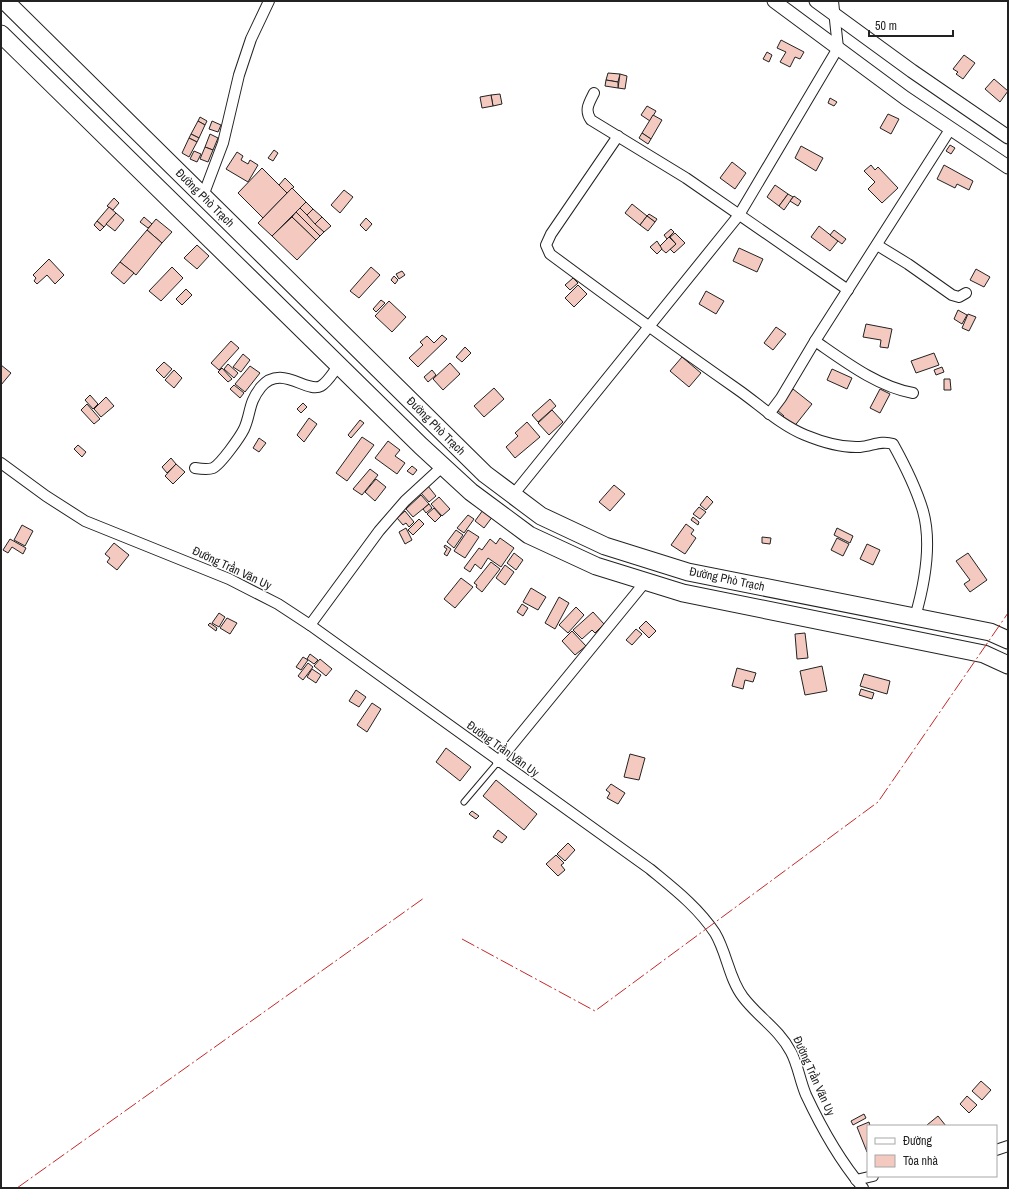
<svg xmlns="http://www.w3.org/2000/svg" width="1009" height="1189" viewBox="0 0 1009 1189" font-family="'Archivo Narrow',sans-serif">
	<rect width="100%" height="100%" fill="#fff"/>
	<g fill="#f3c9c0" stroke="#222">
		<polygon points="781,40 804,52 800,59 795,57 790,67 780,62 786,52 777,48"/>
		<polygon points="767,52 772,55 769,62 763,59"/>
		<polygon points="964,55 975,63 963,79 956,74 958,72 953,69"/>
		<polygon points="608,73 620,74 618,82 606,80"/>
		<polygon points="620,74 627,76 625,89 618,88"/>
		<polygon points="994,79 1008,91 1000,102 985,89"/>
		<polygon points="606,80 618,82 618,88 605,86"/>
		<polygon points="500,94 502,104 493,106 491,95"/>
		<polygon points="491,95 493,106 482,108 480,97"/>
		<polygon points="830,98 837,102 834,106 828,103"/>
		<polygon points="647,106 656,111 650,121 641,115"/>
		<polygon points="888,114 899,119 891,134 880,128"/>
		<polygon points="653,115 662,120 651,139 642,133"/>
		<polygon points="200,117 207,121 205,125 198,121"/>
		<polygon points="198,121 205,125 199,138 191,134"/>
		<polygon points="212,121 221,125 218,132 209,129"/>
		<polygon points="642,133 651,139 648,144 639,138"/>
		<polygon points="191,134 199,138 197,142 189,138"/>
		<polygon points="210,134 218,138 213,150 205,147"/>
		<polygon points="189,138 197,142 189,157 182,153"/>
		<polygon points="950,145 955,148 951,154 946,151"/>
		<polygon points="801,146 823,158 816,171 795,158"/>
		<polygon points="205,147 213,150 208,162 200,159"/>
		<polygon points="274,150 278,153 273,161 268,158"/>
		<polygon points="194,151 201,154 197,162 190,159"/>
		<polygon points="237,152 243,156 241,160 248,164 250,160 258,165 248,182 226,169"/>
		<polygon points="732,162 746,173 735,189 720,178"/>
		<polygon points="871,165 875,170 878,167 898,188 882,203 868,189 875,182 864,171"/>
		<polygon points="944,165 973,181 969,190 957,184 955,188 937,179"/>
		<polygon points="262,168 287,193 263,218 238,193"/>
		<polygon points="285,178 294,187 287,193 279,185"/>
		<polygon points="775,185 788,194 779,206 767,197"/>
		<polygon points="292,188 306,202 272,236 258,223"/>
		<polygon points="344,190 353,197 340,213 331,205"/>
		<polygon points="788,194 793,197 784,210 779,206"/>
		<polygon points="794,196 801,201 798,206 790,201"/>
		<polygon points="114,198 119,203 113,210 107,206"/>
		<polygon points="306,202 313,209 307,215 300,208"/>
		<polygon points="632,204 647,216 640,225 625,213"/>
		<polygon points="109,207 116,213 104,227 97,221"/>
		<polygon points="300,208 324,232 320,236 296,212"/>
		<polygon points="313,209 322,217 315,224 307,215"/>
		<polygon points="296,212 320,236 316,240 292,217"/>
		<polygon points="116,213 124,220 115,231 106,224"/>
		<polygon points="649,214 657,219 655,222 647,216"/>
		<polygon points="647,216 655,222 648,231 640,225"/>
		<polygon points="144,217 152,224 148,228 140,222"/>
		<polygon points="292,217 316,240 297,260 272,236"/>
		<polygon points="322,217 331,226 324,232 315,224"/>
		<polygon points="366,218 372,224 366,231 360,225"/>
		<polygon points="156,219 172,232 162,243 147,230"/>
		<polygon points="97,221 104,227 100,231 94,225"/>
		<polygon points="819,226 838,241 830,251 811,237"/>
		<polygon points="671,229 674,232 667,239 664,235"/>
		<polygon points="147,230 162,243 136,275 120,262"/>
		<polygon points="834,230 846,239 842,244 830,235"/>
		<polygon points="675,233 685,243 674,253 670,249 676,244 670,237"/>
		<polygon points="669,237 676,244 666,253 659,247"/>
		<polygon points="657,241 662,249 657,254 650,247"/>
		<polygon points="197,245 209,256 197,269 184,258"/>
		<polygon points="739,248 763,259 757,272 733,261"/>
		<polygon points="49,259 64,275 55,284 47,275 37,284 34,281 36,278 33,275"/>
		<polygon points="120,262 134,273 124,284 111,273"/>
		<polygon points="172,267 183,278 161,301 149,291"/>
		<polygon points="371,267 380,275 359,298 350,291"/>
		<polygon points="976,269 990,277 984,287 970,280"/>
		<polygon points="402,271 405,275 399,279 396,274"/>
		<polygon points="394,276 398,280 395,284 391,280"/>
		<polygon points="573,278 578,283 570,290 565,285"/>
		<polygon points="578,285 587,294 574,307 565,298"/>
		<polygon points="186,289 192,295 182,305 176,299"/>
		<polygon points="706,291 724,301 716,314 699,304"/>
		<polygon points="381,300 385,303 376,312 373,309"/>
		<polygon points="389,301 406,317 392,332 375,316"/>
		<polygon points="958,310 967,315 962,324 954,319"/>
		<polygon points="968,314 976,317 969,331 962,328"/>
		<polygon points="866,324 892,329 888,348 880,347 881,340 863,337"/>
		<polygon points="776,327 786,334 773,350 764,343"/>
		<polygon points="442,335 447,339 418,367 409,358 423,345 420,342 427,336 434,343"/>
		<polygon points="231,341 239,348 219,370 211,363"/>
		<polygon points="465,347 471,353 462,362 456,357"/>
		<polygon points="934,353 939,365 916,373 911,361"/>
		<polygon points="243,354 250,360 241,372 233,367"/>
		<polygon points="682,357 701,373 689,387 670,371"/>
		<polygon points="164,362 172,369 164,378 156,370"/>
		<polygon points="450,363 460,374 443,390 433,379"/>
		<polygon points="228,364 238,373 234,378 224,369"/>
		<polygon points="1,365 11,373 1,385"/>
		<polygon points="250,366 260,373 245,392 235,384"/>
		<polygon points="942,367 944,372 936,375 934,370"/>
		<polygon points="222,368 232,379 228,382 218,372"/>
		<polygon points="832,369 852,378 847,389 827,380"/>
		<polygon points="174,370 182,378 174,388 165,380"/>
		<polygon points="432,370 436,375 428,382 424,377"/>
		<polygon points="944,379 950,379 951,390 944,390"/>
		<polygon points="234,385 244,393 240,398 230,389"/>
		<polygon points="494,388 504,399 484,417 474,406"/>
		<polygon points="793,389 812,404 793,428 781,419 784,416 777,410"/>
		<polygon points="880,389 890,394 880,413 870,408"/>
		<polygon points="90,395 98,404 93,409 85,400"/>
		<polygon points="106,397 114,406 101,417 94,409"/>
		<polygon points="550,399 556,406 538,422 532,415"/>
		<polygon points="303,403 307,407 301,413 297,409"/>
		<polygon points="87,404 100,419 94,424 81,410"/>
		<polygon points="552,410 563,422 549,435 538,423"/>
		<polygon points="309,418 317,424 304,442 297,435"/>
		<polygon points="360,420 364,423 351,438 348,435"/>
		<polygon points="527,422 540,437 515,458 506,447 518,436 515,433"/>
		<polygon points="362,437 374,445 347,481 336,473"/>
		<polygon points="259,438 266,443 259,452 253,448"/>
		<polygon points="388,441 400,450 395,456 405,463 397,474 375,458"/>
		<polygon points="78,445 86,452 82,457 74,449"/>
		<polygon points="171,458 176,464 167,473 162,467"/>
		<polygon points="176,464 185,472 173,484 165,476"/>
		<polygon points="412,466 417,470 413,475 407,471"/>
		<polygon points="370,469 378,475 362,495 353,489"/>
		<polygon points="376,479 386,487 375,501 365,492"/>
		<polygon points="614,485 625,494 610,511 599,502"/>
		<polygon points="428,486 436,496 429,502 421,493"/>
		<polygon points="421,495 429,504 413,517 406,509"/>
		<polygon points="707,496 713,502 706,510 700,505"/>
		<polygon points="439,497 450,509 442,516 431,504"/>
		<polygon points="429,504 432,508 426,513 423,509"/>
		<polygon points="699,507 706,512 700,519 693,514"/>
		<polygon points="434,508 441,516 435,522 427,514"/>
		<polygon points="483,510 493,516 484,528 475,521"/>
		<polygon points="405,511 414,522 409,527 406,523 403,525 397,518"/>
		<polygon points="468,515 474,519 464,533 457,528"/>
		<polygon points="693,517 699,522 698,525 691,520"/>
		<polygon points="419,519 424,524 413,535 408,530"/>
		<polygon points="686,524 694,530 691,534 696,538 685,554 671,545"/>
		<polygon points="22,525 33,531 25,546 14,540"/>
		<polygon points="406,528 412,540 405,544 399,532"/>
		<polygon points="837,528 853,536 850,543 834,535"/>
		<polygon points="456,530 463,535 454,548 447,542"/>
		<polygon points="468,530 479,537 465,558 454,551"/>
		<polygon points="762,537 771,538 770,544 762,543"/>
		<polygon points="500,538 514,548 501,567 488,558 481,569 475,564 470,572 464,568 479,548 482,550 490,539 496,544"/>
		<polygon points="837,538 849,544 843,556 831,550"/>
		<polygon points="10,539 26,548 23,554 12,547 8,553 3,550"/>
		<polygon points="114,543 129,555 117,570 107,562 110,558 105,554"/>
		<polygon points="867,544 880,550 873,565 860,559"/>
		<polygon points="445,545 451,549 447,556 444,554 447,549 444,547"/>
		<polygon points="514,553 523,560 516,570 507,563"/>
		<polygon points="968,553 987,580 970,592 964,584 970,580 956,561"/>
		<polygon points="491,562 500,569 482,592 476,587 477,585 474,583"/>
		<polygon points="505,565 514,572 505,585 496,578"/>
		<polygon points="461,578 473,587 455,608 444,599"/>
		<polygon points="531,588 546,597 538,610 523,602"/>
		<polygon points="559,597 569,603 555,629 545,623"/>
		<polygon points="522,604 528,608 523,616 517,612"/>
		<polygon points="576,607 584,615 568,633 559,625"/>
		<polygon points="593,612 604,624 595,633 592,630 582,639 573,630"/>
		<polygon points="219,613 225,617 219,627 212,623"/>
		<polygon points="227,618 237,623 230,634 220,628"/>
		<polygon points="646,621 656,631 649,638 639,628"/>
		<polygon points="210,623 217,628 216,631 208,625"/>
		<polygon points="636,629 642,634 632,645 626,640"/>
		<polygon points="572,631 586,646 575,655 562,641"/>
		<polygon points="805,633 808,658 797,659 795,634"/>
		<polygon points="310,654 318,660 314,664 307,659"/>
		<polygon points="303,657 308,660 301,670 296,667"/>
		<polygon points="320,659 332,669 326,676 314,666"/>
		<polygon points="308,663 313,667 303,680 298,676"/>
		<polygon points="822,666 827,691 805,695 800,671"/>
		<polygon points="737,668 756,673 753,682 745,680 743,689 732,686"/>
		<polygon points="312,669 321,675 316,683 307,677"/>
		<polygon points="864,674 890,681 887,694 860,686"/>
		<polygon points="861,689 874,693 872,699 859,695"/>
		<polygon points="356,690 366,697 359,707 349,701"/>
		<polygon points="372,703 381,709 367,732 357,725"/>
		<polygon points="446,748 471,767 460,781 436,762"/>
		<polygon points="630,754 645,758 639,780 624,777"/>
		<polygon points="496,780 537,814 524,830 483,796"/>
		<polygon points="611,784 625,793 618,804 607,798 610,793 606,790"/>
		<polygon points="472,811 479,816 476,819 469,814"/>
		<polygon points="498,830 507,837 502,843 493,837"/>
		<polygon points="568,843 575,850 565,861 557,854"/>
		<polygon points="556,855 564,863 561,865 565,870 558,876 546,864"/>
		<polygon points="981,1081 991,1090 982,1100 972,1091"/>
		<polygon points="967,1096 977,1105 969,1113 960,1104"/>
		<polygon points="864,1114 866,1118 853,1125 851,1121"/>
		<polygon points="938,1116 946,1126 928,1126 927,1125"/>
		<polygon points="869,1122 870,1126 868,1126 867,1152 857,1127"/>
	</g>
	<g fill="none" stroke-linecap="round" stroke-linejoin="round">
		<defs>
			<polyline id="service" points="464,802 498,762"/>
			<g id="minor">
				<path d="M 594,93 C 589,103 584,110 591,120 L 686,178 L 848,290"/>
				<path d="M 618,136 L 551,234 L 546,245 L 550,254 C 612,300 674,345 737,389 C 760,405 779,424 805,435 C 822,442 841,448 860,447 C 872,446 881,440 893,444 C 903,462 917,491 923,511 C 932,543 924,586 915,617"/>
				<polyline points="203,196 223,143 239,75 251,39 269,1"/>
				<polyline points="877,245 908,264 952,295 959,297 966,293"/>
				<path d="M 815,341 C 844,361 878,387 913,393"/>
				<polyline points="769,414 781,398 815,341 951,128"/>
				<path d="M 1,463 L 46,496 L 85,521 L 229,579 L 278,604 L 310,625 L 650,869 C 673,888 698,907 715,933 C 727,953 729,979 743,997 C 758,1017 779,1029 791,1052 C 798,1065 800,1081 806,1095 C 821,1127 840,1161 863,1188"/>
				<path d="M 195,468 C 201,469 208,470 213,468 C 221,464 240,437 244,429 C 251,414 248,403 261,387 C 281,363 307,394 321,386 C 328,382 334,371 339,365"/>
				<polyline points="513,495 739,215 838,48 833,1"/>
				<polyline points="310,625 379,531 405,501 443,466"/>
				<polyline points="498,762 646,581"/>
				<polyline points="996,1150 1008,1146"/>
				<polyline points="856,1180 873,1176"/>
			</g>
			<g id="tertiary">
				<polyline points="774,1 905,98 1008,167"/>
				<polyline points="816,1 912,71 1008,137"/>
			</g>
			<g id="trunk">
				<polyline points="5,1 485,474 541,516 605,546 688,572 990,632 1008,640"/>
				<polyline points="1,34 421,446 471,492 529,535 596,566 683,593 984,654 1008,665"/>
			</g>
		</defs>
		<use href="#service" stroke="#222" stroke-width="7"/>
		<use href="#minor" stroke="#222" stroke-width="12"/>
		<use href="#tertiary" stroke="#222" stroke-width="15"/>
		<use href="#trunk" stroke="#222" stroke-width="19"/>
		<use href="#service" stroke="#fff" stroke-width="5"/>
		<use href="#minor" stroke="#fff" stroke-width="10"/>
		<use href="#tertiary" stroke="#fff" stroke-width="13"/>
		<use href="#trunk" stroke="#fff" stroke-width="17"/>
		<g stroke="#c62828" stroke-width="1" stroke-dasharray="14 3 2 3" stroke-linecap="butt">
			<polyline points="462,939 595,1011 878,802 1008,613"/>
			<polyline points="17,1188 424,898"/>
		</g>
	</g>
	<g text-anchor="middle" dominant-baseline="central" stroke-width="3" stroke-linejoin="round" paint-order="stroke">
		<g font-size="12" fill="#222" stroke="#fff">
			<text transform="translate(205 198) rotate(45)">Đường Phò Trạch</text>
			<text transform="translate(436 426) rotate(45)">Đường Phò Trạch</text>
			<text transform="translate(232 568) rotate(25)">Đường Trần Văn Uy</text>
			<text transform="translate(727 579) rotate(12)">Đường Phò Trạch</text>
			<text transform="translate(503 749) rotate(36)">Đường Trần Văn Uy</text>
			<text transform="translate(814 1076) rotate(66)">Đường Trần Văn Uy</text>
		</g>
	</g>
	<rect width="1009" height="1189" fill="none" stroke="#222222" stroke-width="4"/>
	<rect x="867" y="1125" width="130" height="52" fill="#ffffff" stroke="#a7a7a7"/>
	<rect x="875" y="1138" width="20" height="6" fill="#ffffff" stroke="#a7a7a7"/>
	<text x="903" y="1145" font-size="12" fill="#222222">Đường</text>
	<rect x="875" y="1155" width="20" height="12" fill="#f3c9c0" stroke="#a7a7a7"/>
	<text x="903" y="1165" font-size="12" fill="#222222">Tòa nhà</text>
	<path d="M869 30v6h84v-6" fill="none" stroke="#222222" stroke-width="2"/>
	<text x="875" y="30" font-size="12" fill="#222222" stroke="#ffffff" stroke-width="3" paint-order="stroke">50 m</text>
</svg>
